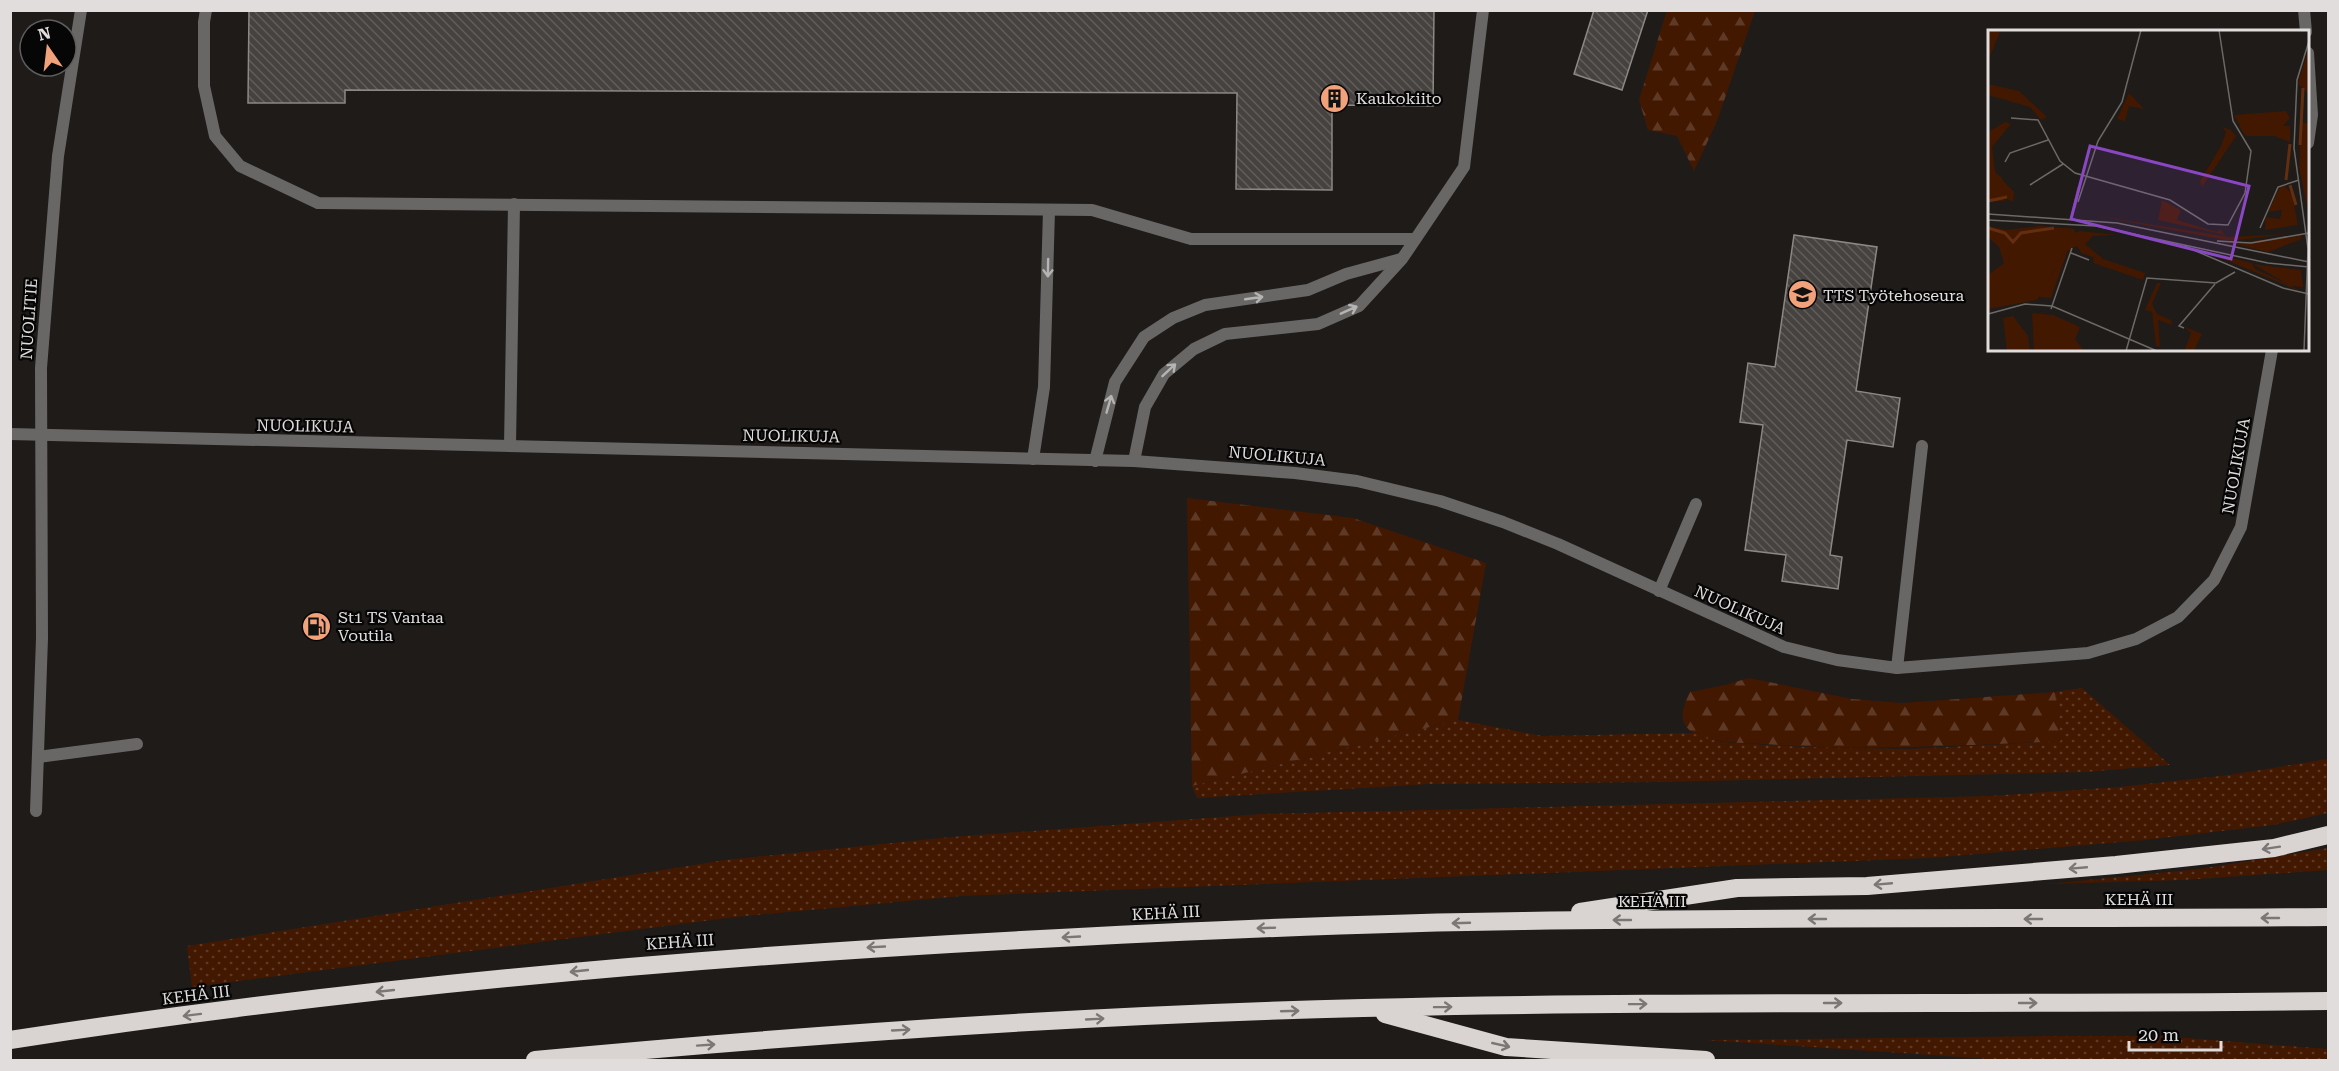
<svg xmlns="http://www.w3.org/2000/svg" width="2339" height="1071" viewBox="0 0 2339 1071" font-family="'Roboto Serif',serif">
	<defs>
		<pattern id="grass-dots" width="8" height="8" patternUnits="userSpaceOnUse" patternTransform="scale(1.5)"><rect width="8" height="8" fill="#431801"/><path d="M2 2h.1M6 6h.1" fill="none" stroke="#5e3925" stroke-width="1.8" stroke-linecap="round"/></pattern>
		<pattern id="forest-firs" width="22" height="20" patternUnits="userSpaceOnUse" patternTransform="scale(1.5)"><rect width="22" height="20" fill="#431801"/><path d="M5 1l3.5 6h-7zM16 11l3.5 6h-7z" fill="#5e3925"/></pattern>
		<pattern id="building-back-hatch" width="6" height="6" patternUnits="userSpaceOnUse" patternTransform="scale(1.5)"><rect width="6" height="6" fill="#464240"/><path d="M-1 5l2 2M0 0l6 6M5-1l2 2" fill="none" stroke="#605d5b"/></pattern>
	</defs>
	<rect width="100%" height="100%" fill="#1e1b19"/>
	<g fill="url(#grass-dots)">
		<polygon points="2082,688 2170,765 2085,772 1662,782 1430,784 1197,798 1192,786 1458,720 1542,736 1692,733 1721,742 1801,747 1910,749 2060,741 2055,692"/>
		<polygon points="2328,759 2328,813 2273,825 2145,840 1929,858 961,896 735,917 192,987 187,946 725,860 951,837 1261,814 1990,796 2119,787 2229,775"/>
		<polygon points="2328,848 2328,870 2183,880 2047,884 2199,869"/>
		<polygon points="2049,1036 2161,1036 2328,1049 2328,1060 2005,1060 1705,1040"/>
	</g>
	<g fill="url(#forest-firs)">
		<polygon points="1667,10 1755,11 1717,121 1694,171 1677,136 1648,130 1639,100"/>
		<polygon points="1187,498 1353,518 1486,563 1458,720 1192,786"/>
		<path d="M 1749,678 L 1852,699 L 1902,703 L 2055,692 L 2061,741 C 1961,746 1864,751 1764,744 C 1746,743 1706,743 1692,732 C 1676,721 1684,705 1690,692 L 1725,685 Z"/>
	</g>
	<g fill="url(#building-back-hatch)" stroke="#8c8885" stroke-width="1.5">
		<polygon points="249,10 1434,10 1433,106 1332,105 1332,190 1236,189 1237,93 345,90 345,103 248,103"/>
		<polygon points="1594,10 1648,10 1622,90 1574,74"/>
		<polygon points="1794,235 1877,247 1856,391 1900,398 1893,447 1847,440 1830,555 1842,557 1838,589 1782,581 1786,555 1745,550 1763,425 1740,422 1748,363 1775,367"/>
	</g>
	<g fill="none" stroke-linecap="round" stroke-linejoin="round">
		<g stroke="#696766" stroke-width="12">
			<polyline points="206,10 204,22 204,86 215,136 240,166 318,203 1092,210 1191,239 1415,239"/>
			<polyline points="510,446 514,204"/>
			<polyline points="1033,459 1044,387 1049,210"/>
			<polyline points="1095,461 1115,382 1144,337 1173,318 1205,305 1308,290 1346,274 1401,259"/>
			<polyline points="1134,461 1145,407 1164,374 1194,349 1225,334 1318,324 1359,306 1402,259 1464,167 1483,10"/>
			<polyline points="1659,591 1696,504"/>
			<polyline points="1897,668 1922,446"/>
			<polyline points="38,757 137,744"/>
		</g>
		<g stroke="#696766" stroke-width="12">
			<polyline points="2304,10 2306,32"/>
			<polyline points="2308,53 2312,115 2308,143"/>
			<polyline points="10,434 1134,461 1295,473 1357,481 1440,501 1503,522 1558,544 1784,647 1837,660 1897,668 2088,653 2136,639 2178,617 2214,580 2241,527 2272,350"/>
			<polyline points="36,811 42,638 41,368 58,156 81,10"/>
		</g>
		<g stroke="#d9d4d1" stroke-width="18">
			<polyline points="1580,912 1737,888 1867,886 2116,865 2274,848 2328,835"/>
			<polyline points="1385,1014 1506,1047 1706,1060"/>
			<path d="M 10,1040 C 345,988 683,958 1021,940 C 1188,931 1355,923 1523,921 C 1791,917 2060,919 2328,917"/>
			<path d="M 535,1060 C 811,1034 1087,1015 1363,1008 C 1685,1000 2007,1005 2328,1001"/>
		</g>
	</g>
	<defs><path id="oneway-shaft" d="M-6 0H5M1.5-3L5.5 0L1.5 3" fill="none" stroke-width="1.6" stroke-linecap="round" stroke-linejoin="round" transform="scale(1.5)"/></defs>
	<g stroke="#b6b4b3">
		<use href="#oneway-shaft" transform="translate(1048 268) rotate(91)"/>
		<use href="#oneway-shaft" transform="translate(1254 298) rotate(-8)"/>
		<use href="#oneway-shaft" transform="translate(1349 310) rotate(-24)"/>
		<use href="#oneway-shaft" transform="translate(1169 370) rotate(-43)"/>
		<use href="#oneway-shaft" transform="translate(1109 404) rotate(-74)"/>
	</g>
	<g stroke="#7a7776">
		<use href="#oneway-shaft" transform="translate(2271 848) rotate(171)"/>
		<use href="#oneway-shaft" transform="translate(2078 868) rotate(175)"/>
		<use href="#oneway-shaft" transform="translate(1883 884) rotate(175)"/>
		<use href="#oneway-shaft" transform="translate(2270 918) rotate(180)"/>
		<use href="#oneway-shaft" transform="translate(1817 919) rotate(180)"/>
		<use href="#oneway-shaft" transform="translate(2033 919) rotate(180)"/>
		<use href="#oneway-shaft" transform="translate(1622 920) rotate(180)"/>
		<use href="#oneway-shaft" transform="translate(1461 923) rotate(178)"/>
		<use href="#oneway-shaft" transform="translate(1266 928) rotate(178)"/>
		<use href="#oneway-shaft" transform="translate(1071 937) rotate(177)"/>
		<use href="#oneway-shaft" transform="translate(876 947) rotate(177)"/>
		<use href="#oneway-shaft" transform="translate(579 971) rotate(174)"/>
		<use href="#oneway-shaft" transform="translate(385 991) rotate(174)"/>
		<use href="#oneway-shaft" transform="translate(1833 1003)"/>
		<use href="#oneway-shaft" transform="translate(2028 1003)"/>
		<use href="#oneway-shaft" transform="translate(1638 1004) rotate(-1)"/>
		<use href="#oneway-shaft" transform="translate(1443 1007) rotate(-1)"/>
		<use href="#oneway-shaft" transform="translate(1290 1011) rotate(-2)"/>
		<use href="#oneway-shaft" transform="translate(192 1015) rotate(173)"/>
		<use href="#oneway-shaft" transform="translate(1095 1019) rotate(-3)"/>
		<use href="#oneway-shaft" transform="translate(901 1030) rotate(-3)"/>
		<use href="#oneway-shaft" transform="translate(706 1045) rotate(-4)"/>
		<use href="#oneway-shaft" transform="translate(1501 1045) rotate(13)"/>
	</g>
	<defs>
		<symbol id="building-disc" viewBox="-11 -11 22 22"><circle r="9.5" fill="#f1a27b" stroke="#070606"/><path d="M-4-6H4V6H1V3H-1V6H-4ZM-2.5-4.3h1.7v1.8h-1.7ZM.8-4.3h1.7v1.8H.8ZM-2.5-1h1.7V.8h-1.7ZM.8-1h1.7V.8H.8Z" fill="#111"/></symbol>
		<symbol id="school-disc" viewBox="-11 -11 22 22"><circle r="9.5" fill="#f1a27b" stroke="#070606"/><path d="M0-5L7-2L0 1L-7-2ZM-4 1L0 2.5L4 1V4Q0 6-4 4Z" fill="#111"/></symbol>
		<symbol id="fuel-disc" viewBox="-11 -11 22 22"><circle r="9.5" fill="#f1a27b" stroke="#070606"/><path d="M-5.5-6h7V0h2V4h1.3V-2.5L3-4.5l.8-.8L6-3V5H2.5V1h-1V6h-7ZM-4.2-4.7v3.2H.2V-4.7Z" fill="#111"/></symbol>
	</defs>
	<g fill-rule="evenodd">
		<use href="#building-disc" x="1318" y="82" width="33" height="33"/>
		<use href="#school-disc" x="1786" y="278" width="33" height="33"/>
		<use href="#fuel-disc" x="300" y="610" width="33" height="33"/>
	</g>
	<g text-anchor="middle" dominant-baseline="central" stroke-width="4.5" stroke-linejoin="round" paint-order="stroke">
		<g font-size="16" fill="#e0dddc" stroke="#070606" text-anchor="start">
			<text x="1356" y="98">Kaukokiito</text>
			<text x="1823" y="295">TTS Työtehoseura</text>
			<text x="338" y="617">St1 TS Vantaa<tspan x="338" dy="18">Voutila</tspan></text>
		</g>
		<g font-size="16" fill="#e0dddc" stroke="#070606">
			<text transform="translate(29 319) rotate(-86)">NUOLITIE</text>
			<text transform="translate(305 426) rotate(1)">NUOLIKUJA</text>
			<text transform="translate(791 436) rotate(1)">NUOLIKUJA</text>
			<text transform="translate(1277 456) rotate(5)">NUOLIKUJA</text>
			<text transform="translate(2236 466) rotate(-80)">NUOLIKUJA</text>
			<text transform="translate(1740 610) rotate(24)">NUOLIKUJA</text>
			<text x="2139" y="899">KEHÄ III</text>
			<text x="1652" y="901">KEHÄ III</text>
			<text transform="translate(1166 913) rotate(-3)">KEHÄ III</text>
			<text transform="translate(680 942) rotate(-4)">KEHÄ III</text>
			<text transform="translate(196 995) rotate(-7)">KEHÄ III</text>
		</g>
	</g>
	<g transform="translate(1988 30)">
		<rect width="321" height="321" fill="#1e1b19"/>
		<path d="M 321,16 L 321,64 L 310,54 ZM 313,92 L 321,94 L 321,185 L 311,138 ZM 98,184 L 241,207 L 299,204 L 243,211 ZM 170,190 L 189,190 L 229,202 L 232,199 L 237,205 ZM 0,196 L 24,201 L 52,196 L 87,202 L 0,263 L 0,245 L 16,233 L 11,217 L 0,207 ZM 313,206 L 314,209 L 280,222 L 243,213 ZM 81,217 L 63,268 L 51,267 L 63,242 ZM 219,222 L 264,233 L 267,239 L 301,255 L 265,234 L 313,240 L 315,257 L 303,256 L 314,262 Z" fill="#431801"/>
		<path d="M 298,81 L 302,88 L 286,106 L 258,106 L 246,85 ZM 17,92 L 23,94 L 4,117 L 7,142 L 26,162 L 25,172 L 0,158 L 0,102 ZM 234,97 L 243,100 L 248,106 L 214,157 L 212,151 L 233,116 L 238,102 ZM 297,156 L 304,165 L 310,195 L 277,200 L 278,187 L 292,189 L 294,180 L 280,182 L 292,157 ZM 174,170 L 193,180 L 189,190 L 170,190 ZM 92,201 L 129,205 L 105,206 L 97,214 L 119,232 L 93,223 L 89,216 L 81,217 L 51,267 L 44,262 L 83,204 ZM 169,253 L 173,253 L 164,274 L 169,284 L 183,290 L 184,295 L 170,290 L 172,317 L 168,316 L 164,282 L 157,280 ZM 25,286 L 40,306 L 42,321 L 19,321 L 15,288 ZM 197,297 L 214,304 L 206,321 L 196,321 L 203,303 Z" fill="#431801"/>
		<path d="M 0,0 L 12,2 L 0,31 ZM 0,54 L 31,61 L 59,87 L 53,90 L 42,77 L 0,65 ZM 141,63 L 156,79 L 141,76 L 137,91 L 129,89 ZM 251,96 L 302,96 L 302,112 L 286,106 L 258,106 ZM 0,114 L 4,117 L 7,142 L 14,148 L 16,171 L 0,172 ZM 52,196 L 87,199 L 85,213 L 89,216 L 76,223 L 49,270 L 0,279 L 0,246 L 21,231 L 17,200 ZM 106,226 L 157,243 L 155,250 L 105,233 ZM 44,283 L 65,285 L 92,297 L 87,309 L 96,321 L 46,321 Z" fill="#431801"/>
		<path fill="none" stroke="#632e10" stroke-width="3" d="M 312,115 L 315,58M 298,150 L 302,114M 302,155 L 308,175M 0,171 L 19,167M 86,178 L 91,157M 0,198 L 17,203 L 25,212 L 33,203 L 66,198"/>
		<path fill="none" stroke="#6c6967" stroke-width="1.5" d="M 165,0 L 241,0M 23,88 L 50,90 L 72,131 L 87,143 L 182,170 L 220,194 L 240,195 L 257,163 L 263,121 L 245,91 L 231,0M 17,132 L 22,123 L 60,110M 42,155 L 75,134M 90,172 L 110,111 L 134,72 L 153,0M 0,184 L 129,193 L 321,232M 0,190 L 108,196 L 280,233 L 321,237M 272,198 L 290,157 L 311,150M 229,211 L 263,213 L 321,203M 196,216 L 295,258 L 321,264M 83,223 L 101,230M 63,279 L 84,218M 0,284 L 37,274 L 64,276 L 169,321M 196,298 L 191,296 L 227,254M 138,321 L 159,248 L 228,253 L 247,242M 316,321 L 320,219 L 306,118 L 309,50 L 321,11"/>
		<path fill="#8a47c3" fill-opacity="0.15" stroke="#8a47c3" stroke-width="3" d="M 102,116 L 261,156 L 243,229 L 83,189 Z"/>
		<rect width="321" height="321" fill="none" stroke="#e0dddc" stroke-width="3"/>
	</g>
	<rect width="2339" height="1071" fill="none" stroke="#e0dddc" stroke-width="24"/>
	<g transform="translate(48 48) rotate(346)"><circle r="28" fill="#070606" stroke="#5e5c5c" stroke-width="1.5"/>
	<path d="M0-4.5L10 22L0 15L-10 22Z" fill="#f1a27b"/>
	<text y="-9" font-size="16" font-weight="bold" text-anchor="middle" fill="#e0dddc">N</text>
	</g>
	<path d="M2129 1041v9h92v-9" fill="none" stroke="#e0dddc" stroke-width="3"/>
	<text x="2138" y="1041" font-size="18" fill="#e0dddc" stroke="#070606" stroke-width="4.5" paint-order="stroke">20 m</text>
</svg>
